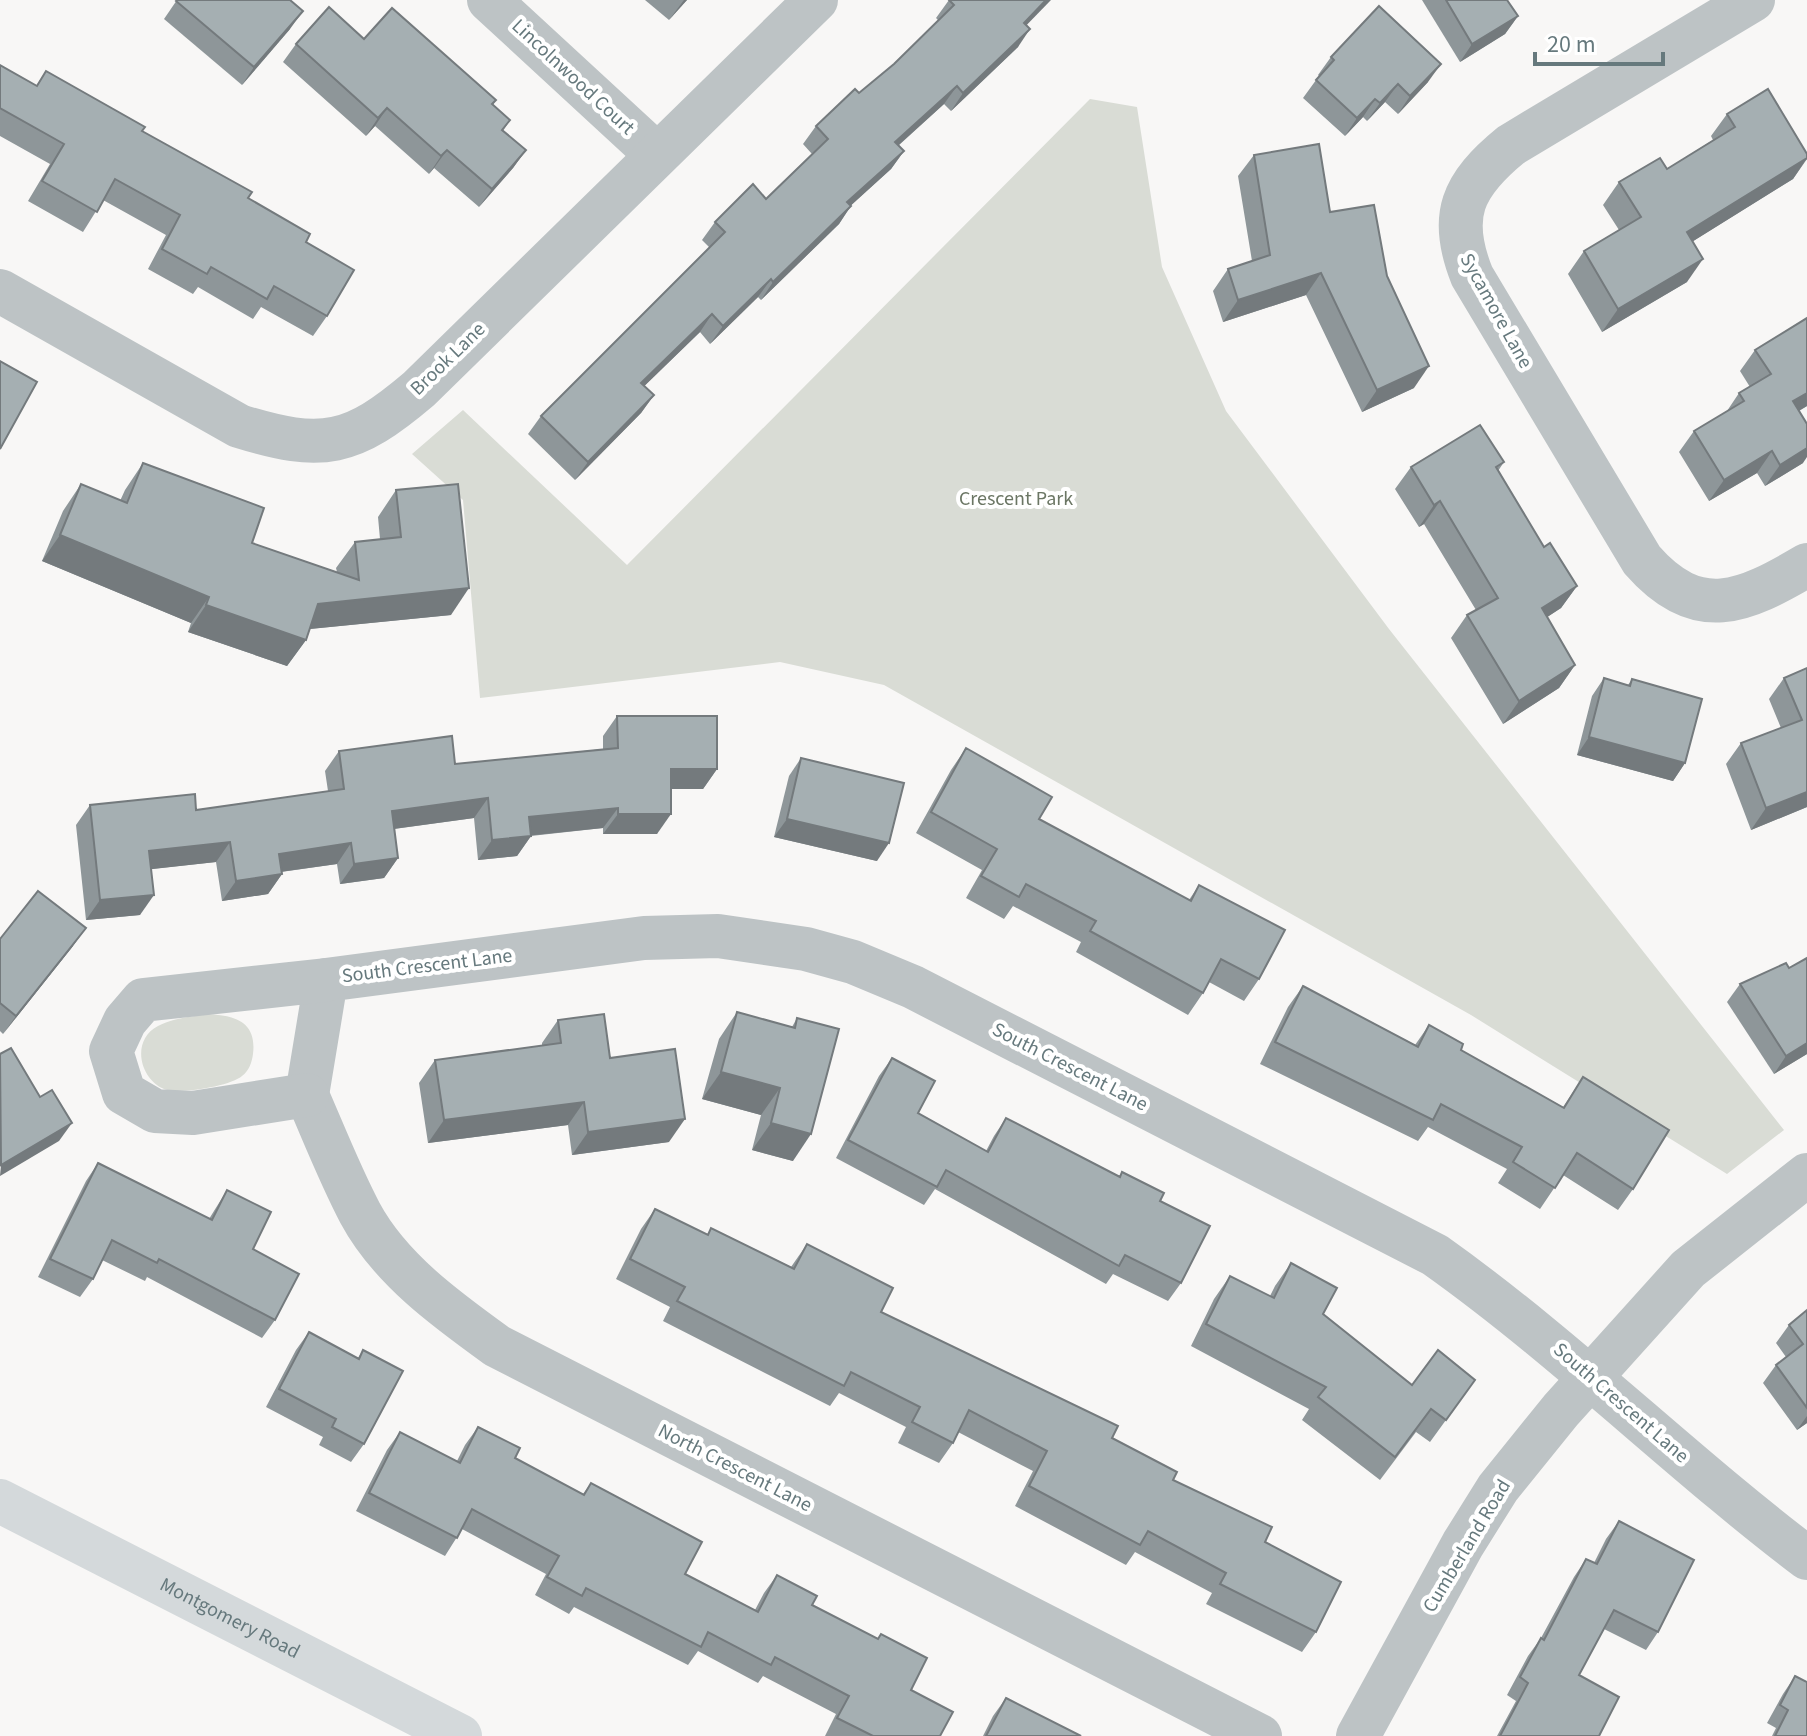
<svg xmlns="http://www.w3.org/2000/svg" width="1807" height="1736" viewBox="0 0 1807 1736" font-family="'Source Sans 3',sans-serif">
	<rect width="100%" height="100%" fill="#f8f7f6"/>
	<g fill="#d9dcd5">
		<polygon points="1090,99 1137,107 1162,267 1226,411 1389,629 1784,1130 1727,1174 1471,1015 884,685 780,662 480,698 463,500 412,454 463,410 627,565"/>
		<path d="M 206,1014 C 234,1015 257,1021 253,1054 C 252,1062 249,1071 242,1076 C 231,1086 178,1095 164,1089 C 139,1078 131,1040 158,1026 C 173,1018 190,1017 206,1014 Z"/>
	</g>
	<g fill="none" stroke-linecap="round" stroke-linejoin="round">
		<g stroke="#bdc3c5" stroke-width="44">
			<polyline points="489,0 656,154"/>
			<path d="M 1753,0 L 1511,145 C 1462,185 1448,216 1472,276 L 1642,560 C 1698,624 1744,602 1807,565"/>
			<path d="M 0,291 L 239,426 C 323,452 352,446 419,389 L 816,0"/>
			<path d="M 307,1095 L 326,980 L 644,938 L 718,936 L 806,949 L 853,962 L 913,987 L 1435,1255 C 1566,1348 1679,1461 1807,1558"/>
			<path d="M 307,1095 C 324,1134 340,1175 360,1213 C 390,1269 447,1310 497,1346 L 1260,1736"/>
			<polyline points="307,1095 193,1113 155,1111 124,1093 111,1051 125,1021 143,1000 326,980"/>
			<polyline points="1358,1736 1463,1544 1498,1488 1561,1410 1688,1269 1807,1175"/>
		</g>
		<path stroke="#d4d9db" stroke-width="44" id="s1" d="M 0,1501 L 460,1736"/>
	</g>
	<g fill="#8e9699">
		<polygon points="177,0 290,29 242,85 164,19"/>
		<polygon points="645,0 687,0 669,20"/>
		<polygon points="949,0 1026,25 1018,47 951,111 944,104 898,146 904,151 891,169 851,205 839,224 761,300 758,297 710,344 700,332 644,386 654,395 641,413 575,480 528,434 541,416 710,248 702,240 715,222 766,199 812,154 803,144 816,126 859,93 894,64 938,20 936,18"/>
		<polygon points="1422,0 1507,0 1518,16 1505,34 1460,62"/>
		<polygon points="364,39 496,100 493,105 510,120 503,131 526,150 513,168 479,207 434,168 429,174 375,126 366,136 283,62 296,44"/>
		<polygon points="1331,57 1428,82 1398,114 1385,102 1367,121 1363,117 1345,136 1303,98 1319,76 1318,75"/>
		<polygon points="0,65 36,86 46,71 248,198 306,242 327,316 313,336 261,307 253,319 198,287 193,294 148,269 166,235 103,200 83,232 28,201 50,164 0,136"/>
		<polygon points="1727,114 1807,154 1807,159 1793,179 1693,241 1687,282 1602,332 1568,274 1584,251 1619,230 1603,205 1619,182 1667,169 1713,140 1711,136"/>
		<polygon points="1254,155 1330,212 1387,276 1414,388 1362,412 1306,295 1223,322 1213,291 1228,269 1252,261 1238,176"/>
		<polygon points="1807,318 1807,406 1799,411 1803,463 1765,486 1757,473 1709,501 1679,452 1694,431 1727,411 1739,393 1750,387 1740,371 1755,350"/>
		<polygon points="1504,462 1498,471 1544,547 1577,586 1561,608 1547,617 1575,665 1559,688 1503,724 1451,638 1467,615 1476,610 1424,524 1419,527 1395,489 1411,467"/>
		<polygon points="143,463 252,543 337,572 336,568 355,542 380,539 378,517 396,490 451,615 309,629 306,640 287,666 188,632 191,623 42,561 63,511 81,484 120,501 125,490"/>
		<polygon points="1807,668 1807,807 1751,830 1726,764 1741,743 1781,728 1769,699 1784,678"/>
		<polygon points="1604,678 1628,685 1632,679 1685,763 1673,781 1577,755 1592,696"/>
		<polygon points="617,716 717,769 703,789 671,789 657,834 603,834 603,828 531,836 517,856 478,860 474,818 394,829 398,858 384,878 340,884 337,864 281,872 282,874 268,894 222,901 216,862 151,869 140,915 86,920 76,825 90,805 196,810 328,791 325,771 339,751 455,764 603,749 603,736"/>
		<polygon points="966,748 1039,819 1189,900 1199,885 1259,979 1244,1001 1209,982 1203,993 1188,1015 1076,952 1081,942 1013,906 1004,919 966,898 982,870 916,833 951,770"/>
		<polygon points="801,758 877,861 774,837 789,776"/>
		<polygon points="0,939 73,946 3,1034 0,1031"/>
		<polygon points="1789,968 1807,1054 1774,1074 1727,1002 1740,984"/>
		<polygon points="1303,986 1415,1045 1429,1025 1461,1050 1563,1107 1583,1077 1633,1189 1618,1210 1563,1175 1540,1209 1498,1183 1507,1169 1428,1127 1418,1141 1260,1064 1288,1007"/>
		<polygon points="737,1012 792,1027 797,1018 793,1161 752,1150 761,1115 702,1099 719,1039"/>
		<polygon points="558,1020 610,1058 669,1142 572,1155 568,1125 428,1143 419,1083 435,1060 542,1046 542,1043"/>
		<polygon points="892,1058 918,1113 986,1151 994,1136 1006,1118 1119,1176 1122,1172 1160,1201 1181,1283 1168,1301 1113,1274 1106,1284 935,1189 924,1205 836,1158 879,1076"/>
		<polygon points="98,1163 209,1219 227,1190 253,1249 275,1320 262,1338 147,1277 145,1281 102,1260 93,1279 80,1297 38,1277 86,1181"/>
		<polygon points="655,1209 707,1235 711,1228 791,1267 807,1244 881,1312 1112,1438 1265,1542 1316,1632 1302,1652 1206,1604 1212,1593 1135,1552 1126,1565 1015,1506 1033,1471 958,1432 953,1443 939,1463 898,1443 906,1427 839,1393 830,1406 663,1321 670,1307 616,1279 641,1229"/>
		<polygon points="1291,1263 1323,1314 1412,1385 1475,1380 1430,1442 1416,1432 1380,1480 1302,1420 1309,1409 1191,1346 1214,1299 1230,1276 1270,1296 1275,1286"/>
		<polygon points="1807,1310 1807,1423 1797,1430 1763,1383 1776,1365 1786,1357 1776,1343 1789,1325"/>
		<polygon points="309,1332 358,1358 363,1350 364,1444 351,1462 319,1445 323,1437 266,1407 296,1350"/>
		<polygon points="478,1427 515,1458 583,1494 591,1483 685,1574 755,1610 764,1593 777,1575 812,1605 877,1639 881,1634 911,1690 940,1736 825,1736 836,1714 763,1676 758,1683 698,1651 688,1665 574,1607 569,1614 535,1595 546,1574 462,1529 445,1556 356,1511 387,1450 400,1432 457,1461 465,1445"/>
		<polygon points="1619,1521 1658,1632 1646,1650 1604,1629 1579,1675 1599,1736 1497,1736 1516,1701 1507,1695 1528,1656 1541,1638 1574,1577 1586,1559 1594,1563 1606,1539"/>
		<polygon points="1795,1676 1807,1736 1772,1736 1776,1728 1767,1723 1783,1694"/>
		<polygon points="1006,1698 1081,1736 983,1736 993,1716"/>
	</g>
	<g fill="#747a7d">
		<polygon points="684,0 687,0 669,20"/>
		<polygon points="1046,0 1051,0 1011,41 1024,23"/>
		<polygon points="303,11 290,29 242,85 254,67"/>
		<polygon points="1518,16 1505,34 1460,62 1472,44"/>
		<polygon points="1030,29 1018,47 951,111 963,93"/>
		<polygon points="1441,64 1428,82 1398,114 1410,96"/>
		<polygon points="1398,84 1385,102 1367,121 1380,103"/>
		<polygon points="957,86 944,104 882,160 895,142"/>
		<polygon points="1375,99 1363,117 1345,136 1357,118"/>
		<polygon points="387,108 375,126 366,136 378,118"/>
		<polygon points="447,150 434,168 429,174 441,156"/>
		<polygon points="526,150 513,168 479,207 492,189"/>
		<polygon points="904,151 891,169 835,220 847,202"/>
		<polygon points="1807,158 1793,179 1671,255 1687,232"/>
		<polygon points="851,206 839,224 761,300 773,282"/>
		<polygon points="1703,259 1687,282 1602,332 1618,309"/>
		<polygon points="1321,273 1306,295 1223,322 1238,300"/>
		<polygon points="771,279 758,297 710,344 723,326"/>
		<polygon points="712,314 700,332 629,401 641,383"/>
		<polygon points="1429,366 1414,388 1362,412 1377,390"/>
		<polygon points="1807,393 1807,406 1779,422 1793,401"/>
		<polygon points="654,395 641,413 575,480 588,462"/>
		<polygon points="1807,448 1807,457 1803,463 1765,486 1780,465"/>
		<polygon points="1772,451 1757,473 1709,501 1724,480"/>
		<polygon points="1440,501 1424,524 1419,527 1434,505"/>
		<polygon points="60,535 209,597 191,623 42,561"/>
		<polygon points="1577,586 1561,608 1526,631 1542,608"/>
		<polygon points="469,588 451,615 300,630 318,604"/>
		<polygon points="206,605 306,640 287,666 188,632"/>
		<polygon points="1575,665 1559,688 1503,724 1519,701"/>
		<polygon points="1589,737 1685,763 1673,781 1577,755"/>
		<polygon points="671,769 717,769 703,789 657,789"/>
		<polygon points="1807,792 1807,807 1751,830 1766,808"/>
		<polygon points="488,798 474,818 378,831 392,811"/>
		<polygon points="618,808 603,828 515,837 529,817"/>
		<polygon points="618,814 671,814 657,834 603,834"/>
		<polygon points="787,819 889,843 877,861 774,837"/>
		<polygon points="531,836 517,856 478,860 492,840"/>
		<polygon points="230,842 216,862 135,871 149,851"/>
		<polygon points="351,843 337,864 265,874 279,854"/>
		<polygon points="398,858 384,878 340,884 354,864"/>
		<polygon points="282,874 268,894 222,901 236,881"/>
		<polygon points="154,895 140,915 86,920 100,900"/>
		<polygon points="86,928 73,946 3,1034 16,1016"/>
		<polygon points="1807,1043 1807,1054 1774,1074 1786,1056"/>
		<polygon points="721,1072 780,1088 761,1115 702,1099"/>
		<polygon points="584,1102 568,1125 428,1143 444,1120"/>
		<polygon points="685,1119 669,1142 572,1155 588,1132"/>
		<polygon points="72,1123 59,1141 0,1176 1,1165"/>
		<polygon points="771,1123 811,1134 793,1161 752,1150"/>
		<polygon points="1807,1416 1807,1423 1797,1430"/>
	</g>
	<g fill="#a5afb2" stroke="#747a7d" stroke-width="2">
		<polygon points="177,0 290,0 303,11 254,67 176,1"/>
		<polygon points="949,0 1046,0 1024,23 1030,29 963,93 957,86 895,142 904,151 847,202 851,206 773,282 771,279 723,326 712,314 641,383 654,395 588,462 541,416 725,232 715,222 753,184 766,199 828,139 816,126 855,89 859,93 894,64 954,5"/>
		<polygon points="1446,0 1507,0 1518,16 1472,44"/>
		<polygon points="1379,6 1441,64 1410,96 1398,84 1380,103 1375,99 1357,118 1316,80 1334,60 1331,57"/>
		<polygon points="329,7 364,39 392,8 496,100 492,104 510,120 502,130 526,150 492,189 447,150 441,156 387,108 378,118 296,44"/>
		<polygon points="0,65 37,86 46,71 145,127 142,131 252,192 248,198 310,234 306,242 354,270 327,316 274,286 267,299 211,267 207,274 162,249 180,215 115,179 97,212 42,181 64,144 0,108"/>
		<polygon points="1768,89 1807,154 1807,158 1687,232 1703,259 1618,309 1584,251 1641,217 1619,182 1660,158 1667,169 1735,127 1727,114"/>
		<polygon points="1319,144 1330,212 1374,205 1387,276 1429,366 1377,390 1321,273 1238,300 1228,269 1270,255 1254,155"/>
		<polygon points="1807,318 1807,393 1793,401 1807,424 1807,448 1780,465 1772,451 1724,480 1694,431 1744,401 1739,393 1771,374 1755,350"/>
		<polygon points="0,361 37,382 0,449"/>
		<polygon points="1480,425 1504,462 1496,467 1544,547 1550,543 1577,586 1542,608 1575,665 1519,701 1467,615 1498,598 1440,501 1434,505 1411,467"/>
		<polygon points="143,463 264,508 252,543 359,580 355,542 401,537 396,490 458,484 469,588 318,604 306,640 206,605 209,597 60,535 81,484 127,503"/>
		<polygon points="1807,668 1807,792 1766,808 1741,743 1802,720 1784,678"/>
		<polygon points="1604,678 1630,686 1632,679 1702,699 1685,763 1589,737"/>
		<polygon points="617,716 717,716 717,769 671,769 671,814 618,814 618,808 529,817 531,836 492,840 488,798 392,811 398,858 354,864 351,843 279,854 282,874 236,881 230,842 149,851 154,895 100,900 90,805 195,794 196,810 344,789 339,751 452,736 455,764 618,748"/>
		<polygon points="966,748 1052,797 1039,819 1191,901 1199,885 1285,930 1259,979 1221,959 1203,993 1090,931 1096,921 1026,884 1019,897 981,876 997,849 931,812"/>
		<polygon points="801,758 904,783 889,843 787,819"/>
		<polygon points="38,891 86,928 16,1016 0,1003 0,939"/>
		<polygon points="1807,958 1807,1043 1786,1056 1740,984 1786,963 1789,968"/>
		<polygon points="1303,986 1418,1047 1429,1025 1463,1044 1461,1050 1564,1108 1583,1077 1669,1130 1633,1189 1577,1153 1555,1188 1513,1162 1522,1147 1441,1104 1433,1120 1275,1042"/>
		<polygon points="737,1012 795,1028 797,1018 839,1029 811,1134 771,1123 780,1088 721,1072"/>
		<polygon points="604,1014 610,1058 675,1049 685,1119 588,1132 584,1102 444,1120 435,1060 561,1043 558,1020"/>
		<polygon points="11,1048 40,1097 52,1090 72,1123 1,1165 0,1054"/>
		<polygon points="892,1058 935,1081 918,1113 988,1152 1006,1118 1120,1177 1122,1172 1164,1193 1160,1201 1210,1226 1181,1283 1125,1255 1119,1266 946,1170 937,1187 848,1140"/>
		<polygon points="98,1163 212,1220 227,1190 271,1212 253,1249 299,1274 275,1320 159,1259 157,1263 112,1240 93,1279 50,1259"/>
		<polygon points="655,1209 708,1235 711,1228 794,1269 807,1244 893,1288 881,1312 1118,1426 1112,1438 1177,1472 1173,1480 1272,1527 1265,1542 1341,1582 1316,1632 1220,1584 1226,1573 1148,1531 1140,1545 1029,1486 1047,1451 969,1410 953,1443 912,1422 920,1407 851,1372 844,1386 677,1301 685,1287 630,1259"/>
		<polygon points="1291,1263 1337,1288 1323,1314 1412,1385 1438,1350 1475,1380 1446,1420 1431,1409 1395,1457 1318,1397 1326,1387 1206,1324 1230,1276 1274,1298"/>
		<polygon points="1807,1310 1807,1408 1776,1365 1803,1344 1789,1325"/>
		<polygon points="309,1332 359,1359 363,1350 403,1371 364,1444 332,1427 336,1419 279,1389"/>
		<polygon points="478,1427 520,1448 515,1458 584,1495 591,1483 702,1542 685,1574 758,1612 777,1575 817,1596 812,1605 878,1639 881,1634 927,1658 911,1690 953,1712 940,1736 873,1736 837,1718 849,1696 775,1657 771,1665 708,1632 701,1647 586,1588 582,1596 547,1577 559,1556 472,1509 457,1538 369,1493 400,1432 460,1463"/>
		<polygon points="1619,1521 1694,1560 1658,1632 1614,1610 1579,1675 1619,1697 1599,1736 1500,1736 1528,1683 1520,1677 1541,1638 1544,1640 1586,1559 1597,1564"/>
		<polygon points="1795,1676 1807,1682 1807,1736 1775,1736 1788,1710 1780,1705"/>
		<polygon points="1006,1698 1081,1736 986,1736"/>
	</g>
	<g text-anchor="middle" dominant-baseline="central" stroke-width="8" stroke-linejoin="round" paint-order="stroke">
		<g font-size="20" fill="#66797d" stroke="#fff">
			<text transform="translate(573 77) rotate(43)">Lincolnwood Court</text>
			<text transform="translate(1496 311) rotate(61)">Sycamore Lane</text>
			<text transform="translate(448 359) rotate(-44)">Brook Lane</text>
			<text transform="translate(427 966) rotate(-7)">South Crescent Lane</text>
			<text transform="translate(1070 1067) rotate(27)">South Crescent Lane</text>
			<text transform="translate(1621 1403) rotate(41)">South Crescent Lane</text>
			<text transform="translate(735 1468) rotate(27)">North Crescent Lane</text>
			<text transform="translate(1467 1546) rotate(-59)">Cumberland Road</text>
			<text stroke="none"><textPath href="#s1" startOffset="258">Montgomery Road</textPath></text>
		</g>
		<g font-size="20" fill="#6b7664" stroke="#fff">
			<text x="1016" y="499">Crescent Park</text>
		</g>
	</g>
	<path d="M1535 52v12h128v-12" fill="none" stroke="#66797d" stroke-width="4"/>
	<text x="1547" y="52" font-size="24" fill="#66797d" stroke="#ffffff" stroke-width="6" paint-order="stroke">20 m</text>
</svg>
